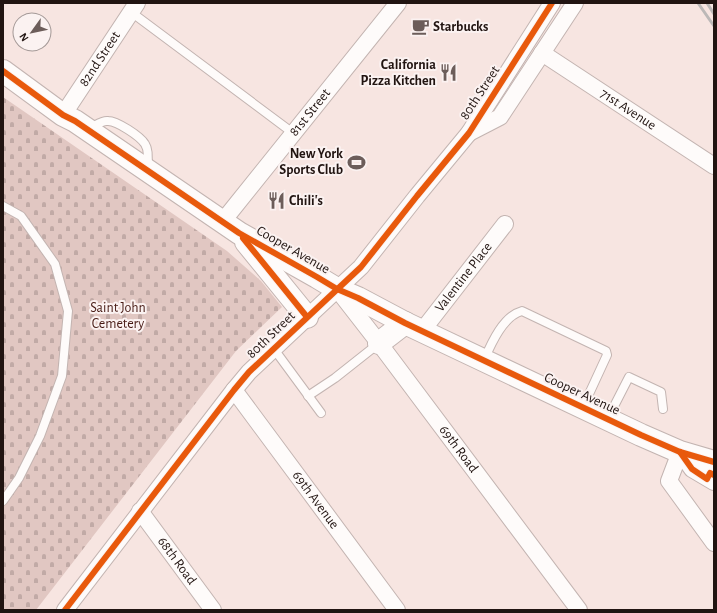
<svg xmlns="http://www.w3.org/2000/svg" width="717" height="613" viewBox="0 0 717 613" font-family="'Alegreya Sans',sans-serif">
	<defs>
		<pattern id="cemetery-stones" width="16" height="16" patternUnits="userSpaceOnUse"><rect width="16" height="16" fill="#e1c7c2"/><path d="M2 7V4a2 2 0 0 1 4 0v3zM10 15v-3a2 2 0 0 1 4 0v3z" fill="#c1aaa6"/></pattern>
	</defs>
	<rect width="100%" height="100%" fill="#f7e5e1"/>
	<polygon fill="url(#cemetery-stones)" points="3,97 227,251 261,281 282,307 236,351 36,610 3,610"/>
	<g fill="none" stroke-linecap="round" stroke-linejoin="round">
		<defs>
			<g id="service">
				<polyline points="131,12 293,133"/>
				<path d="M 90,128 C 95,126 102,120 108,121 C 117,121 140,136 145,144 C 149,150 148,161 147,168"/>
				<polyline points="3,206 21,216 55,264 68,311 62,376 40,436 19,478 3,501"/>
				<polyline points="274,349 321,413"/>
				<path d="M 484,360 C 491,344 503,316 522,311 L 606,351 L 607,355 L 583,407"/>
				<polyline points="308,396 335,378 378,344"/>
				<polyline points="608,418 629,377 661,392 663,409"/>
			</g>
			<g id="minor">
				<path id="s1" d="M 542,53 L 714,166"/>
				<path id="s2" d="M 63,115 L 137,3"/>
				<polyline points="469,133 500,117 575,3"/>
				<path id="s3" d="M 223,221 L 398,3"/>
				<path id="s4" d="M 337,289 L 379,343 L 579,610"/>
				<path id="s5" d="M 422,331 L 505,224"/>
				<path id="s6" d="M 234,390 L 397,610"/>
				<polyline points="680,452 669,481 714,543"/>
				<polyline points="680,452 692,469 714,482"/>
				<path id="s7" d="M 140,511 L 213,610"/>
				<polyline points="65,610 234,390 249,372 361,267 417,196 469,133 552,3"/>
			</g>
			<g id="secondary">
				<polyline points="3,71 63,115 75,121 239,233 317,277 337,289 358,298 405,323 641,435 680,452 714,462"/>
				<polyline points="246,242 307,317"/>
				<polyline points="379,343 405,323"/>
			</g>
		</defs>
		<use href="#service" stroke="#c3b4b1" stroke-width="10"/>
		<use href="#minor" stroke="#c3b4b1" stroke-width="18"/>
		<use href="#secondary" stroke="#c3b4b1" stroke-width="24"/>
		<use href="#service" stroke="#fefbfa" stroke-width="8"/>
		<use href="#minor" stroke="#fefbfa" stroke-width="16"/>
		<use href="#secondary" stroke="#fefbfa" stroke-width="22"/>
		<g stroke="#bcb8b7" stroke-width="3">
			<polyline points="698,3 714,26"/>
			<polyline points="707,3 714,14"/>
		</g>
		<defs>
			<g id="cycleway">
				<polyline points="3,71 63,115 75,121 239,233 317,277 337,289 358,298 405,323 641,435 680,452 714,462"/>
				<polyline points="243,238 307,317"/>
				<polyline points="680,452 692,469 707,479 710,473 714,475"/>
				<polyline points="65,610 234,390 249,372 361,267 417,196 469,133 552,3"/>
			</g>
		</defs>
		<use href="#cycleway" stroke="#fbf2f1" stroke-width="8"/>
		<use href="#cycleway" stroke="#e8590c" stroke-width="6"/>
	</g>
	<defs>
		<symbol id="cafe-bare" viewBox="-9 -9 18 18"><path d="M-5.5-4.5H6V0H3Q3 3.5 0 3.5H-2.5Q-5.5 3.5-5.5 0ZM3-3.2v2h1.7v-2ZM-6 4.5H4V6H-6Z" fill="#6c5d5a" stroke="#fbf2f1" stroke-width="2.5" paint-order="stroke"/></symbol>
		<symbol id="restaurant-bare" viewBox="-9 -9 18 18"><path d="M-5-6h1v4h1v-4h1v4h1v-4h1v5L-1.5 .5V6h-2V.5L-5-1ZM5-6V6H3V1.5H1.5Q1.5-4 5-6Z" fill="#6c5d5a" stroke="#fbf2f1" stroke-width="2.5" paint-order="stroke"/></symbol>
		<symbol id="stadium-bare" viewBox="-9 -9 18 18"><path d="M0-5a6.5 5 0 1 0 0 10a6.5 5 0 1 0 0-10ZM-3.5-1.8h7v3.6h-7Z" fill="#6c5d5a" stroke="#fbf2f1" stroke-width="2.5" paint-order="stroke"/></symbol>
	</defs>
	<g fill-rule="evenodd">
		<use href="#cafe-bare" x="408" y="14" width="25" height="25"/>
		<use href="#restaurant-bare" x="436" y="60" width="25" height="25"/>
		<use href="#stadium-bare" x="344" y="150" width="25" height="25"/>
		<use href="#restaurant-bare" x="264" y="188" width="25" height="25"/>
	</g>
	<g text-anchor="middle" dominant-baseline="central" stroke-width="4" stroke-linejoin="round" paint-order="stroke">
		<g font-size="14" font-weight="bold" fill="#211411" stroke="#fbf2f1" text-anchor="start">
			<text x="433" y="27">Starbucks</text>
			<text x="436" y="65" text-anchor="end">California<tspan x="436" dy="16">Pizza Kitchen</tspan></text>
			<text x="343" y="154" text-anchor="end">New York<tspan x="343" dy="16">Sports Club</tspan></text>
			<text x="289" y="201">Chili's</text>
		</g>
		<g font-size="14" fill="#211411" stroke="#fbf2f1">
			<text stroke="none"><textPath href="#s2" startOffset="67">82nd Street</textPath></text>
			<text transform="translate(480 93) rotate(-57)">80th Street</text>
			<text stroke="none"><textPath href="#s1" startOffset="103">71st Avenue</textPath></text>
			<text stroke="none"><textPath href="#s3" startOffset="139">81st Street</textPath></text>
			<text transform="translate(293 250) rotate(30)">Cooper Avenue</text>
			<text stroke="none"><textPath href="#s5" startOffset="68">Valentine Place</textPath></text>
			<text transform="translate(271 335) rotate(-44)">80th Street</text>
			<text transform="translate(582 394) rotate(25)">Cooper Avenue</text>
			<text stroke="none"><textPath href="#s4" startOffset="201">69th Road</textPath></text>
			<text stroke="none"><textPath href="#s6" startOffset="137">69th Avenue</textPath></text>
			<text stroke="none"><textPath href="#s7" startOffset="62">68th Road</textPath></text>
		</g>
		<g font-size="14" fill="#471a14" stroke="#fbf2f1">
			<text x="118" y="308">Saint John<tspan x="118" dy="16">Cemetery</tspan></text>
		</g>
	</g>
	<rect width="717" height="613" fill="none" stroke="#211411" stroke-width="8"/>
	<g transform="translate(32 32) rotate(237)"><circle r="19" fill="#fbf2f1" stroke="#a49997"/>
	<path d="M0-3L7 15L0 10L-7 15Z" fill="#6c5d5a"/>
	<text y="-6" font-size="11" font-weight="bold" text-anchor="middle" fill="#211411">N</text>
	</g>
</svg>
